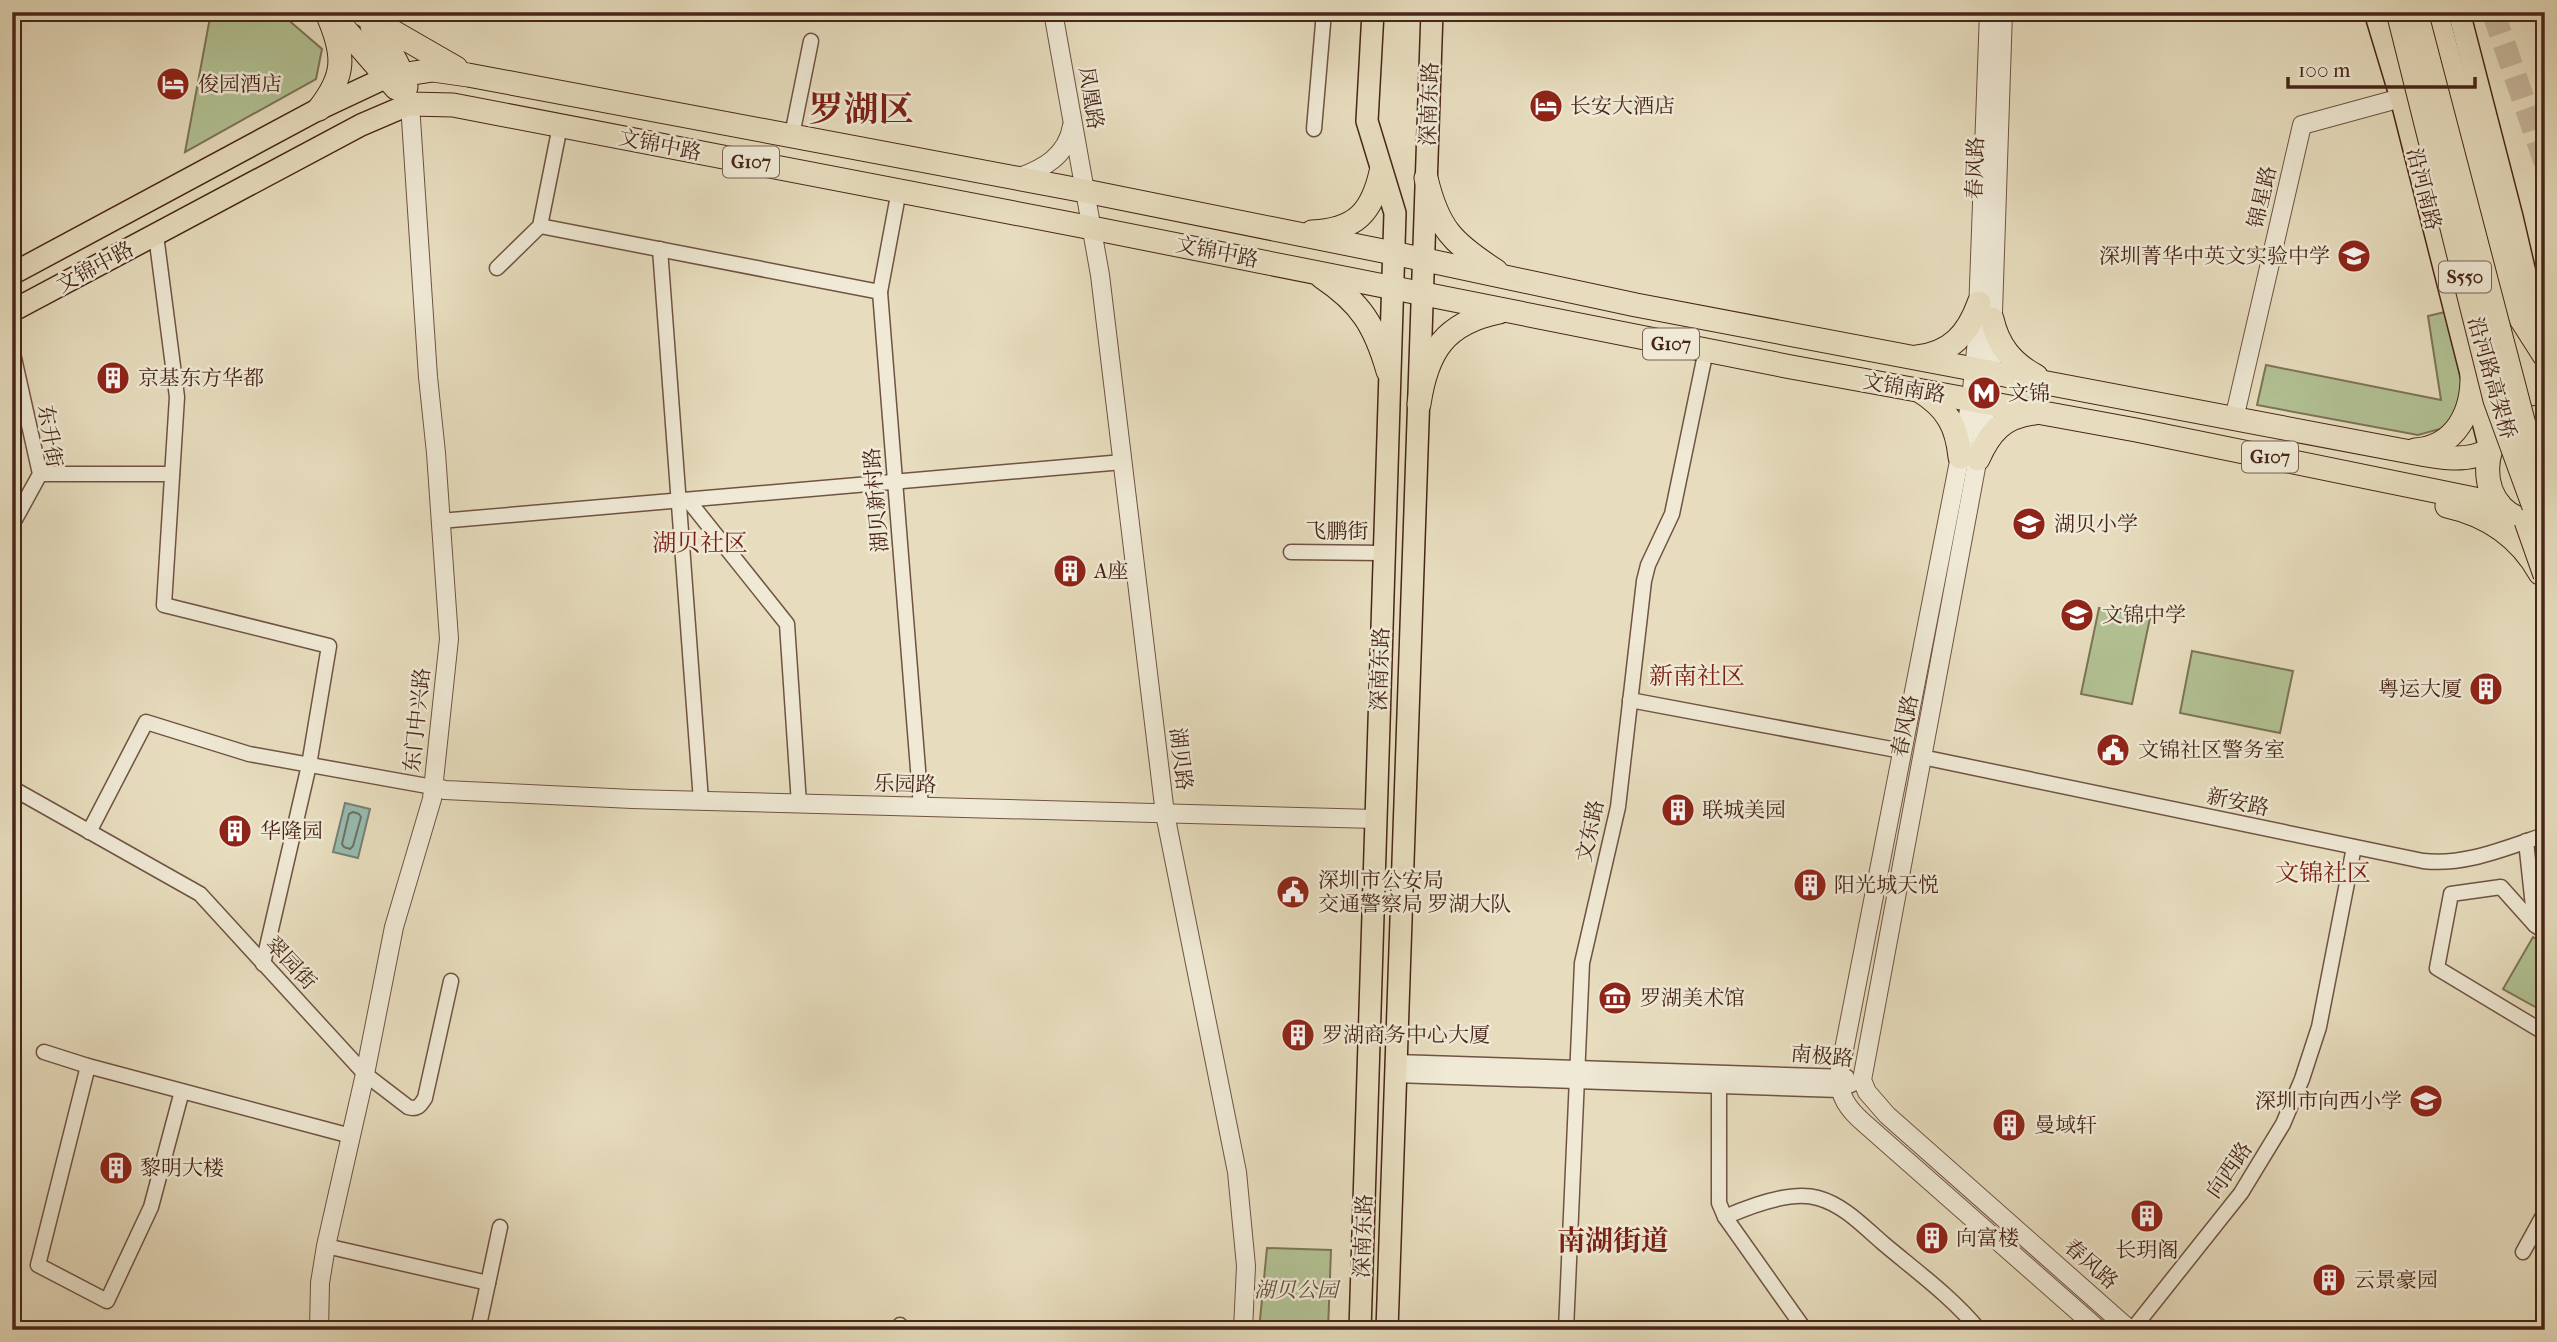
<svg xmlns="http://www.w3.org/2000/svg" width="2557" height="1342" viewBox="0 0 2557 1342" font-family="'IM FELL French Canon','Noto Serif SC',serif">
	<rect width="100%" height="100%" fill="#e7ddbe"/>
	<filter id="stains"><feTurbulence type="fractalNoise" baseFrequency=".00286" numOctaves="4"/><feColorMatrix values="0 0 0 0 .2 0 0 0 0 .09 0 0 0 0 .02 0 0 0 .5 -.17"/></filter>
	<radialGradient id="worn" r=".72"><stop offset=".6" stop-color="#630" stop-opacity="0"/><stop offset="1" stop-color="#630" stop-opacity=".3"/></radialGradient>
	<g fill="#b2c294" stroke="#7d7456" stroke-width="2">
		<polygon points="211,12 279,12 322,49 316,79 185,152"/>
		<polygon points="2449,311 2463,392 2451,426 2418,435 2257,405 2266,365 2441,400 2428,316"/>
		<polygon points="2099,608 2150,618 2132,704 2081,694"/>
		<polygon points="2192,651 2293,671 2280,733 2180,713"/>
		<polygon points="2533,937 2545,944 2545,994 2537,1008 2503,989"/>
		<polygon points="1267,1248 1331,1250 1328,1330 1259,1330"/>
	</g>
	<polygon fill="#97bcb1" stroke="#778074" stroke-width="2" points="345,803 370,809 358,858 333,852"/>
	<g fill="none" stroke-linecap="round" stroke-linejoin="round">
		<polygon stroke="#707064" stroke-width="2" points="353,812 359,814 361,817 353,846 350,849 344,847 342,844 349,814"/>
		<polyline stroke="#c7b89d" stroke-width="23" stroke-dasharray="23 11" stroke-linecap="butt" points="2493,12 2545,162"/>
		<defs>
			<g id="minor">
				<polyline points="1314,129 1324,12"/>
				<polyline points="792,135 811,41"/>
				<polyline points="899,190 880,292 921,807"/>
				<polyline points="540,226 880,292"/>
				<polyline points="156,235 177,397 164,605 329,646 309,765 263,964"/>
				<polyline points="660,249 701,801"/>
				<polyline points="497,268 540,226 560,126"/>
				<polyline points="12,349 40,474 12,525"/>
				<polyline points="40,474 172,474"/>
				<polyline points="688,500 787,624 799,804"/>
				<polyline points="440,521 1123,462"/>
				<polyline points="1291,552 1384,553"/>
				<polyline points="1630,700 1902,751"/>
				<path d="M 1922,757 L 2423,861 C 2465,866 2505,848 2545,835"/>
				<path d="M 12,788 L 200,894 L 365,1074 L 408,1107 C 417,1110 420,1106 425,1098 L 451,981"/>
				<polyline points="89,832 146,722 249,754 433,787"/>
				<polyline points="2526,841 2535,925"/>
				<polyline points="2545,932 2535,925 2501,887 2451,894 2437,968 2545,1033"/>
				<polyline points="44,1052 88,1066"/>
				<polyline points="1396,1062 1847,1077"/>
				<polyline points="1395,1075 1839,1090 1862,1080"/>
				<polyline points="1719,1077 1719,1203 1725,1217 1805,1330"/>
				<polyline points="182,1091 151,1207 107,1301 38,1265 88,1066 351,1136"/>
				<path d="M 1725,1217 C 1750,1206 1791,1190 1818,1198 C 1844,1205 1864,1227 1884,1244 C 1916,1271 1952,1297 1979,1330"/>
				<polyline points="326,1246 488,1283"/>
				<polyline points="2523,1252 2545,1212"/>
				<polyline points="478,1330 500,1227"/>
				<polyline points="900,1330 900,1325"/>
				<polyline points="1566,1330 1582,963 1618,807 1644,581 1648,565 1672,514 1706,350"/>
				<polyline points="2132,1330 2241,1193 2283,1124 2302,1079 2319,1027 2354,847"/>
			</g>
			<g id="tertiary">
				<polyline points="1053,12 1100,275 1165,814 1237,1172 1246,1266 1243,1330"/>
				<path d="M 1989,12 L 1977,340 L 1971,400 L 1839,1075 C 1839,1097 1848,1109 1864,1123 L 2099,1330"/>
				<polyline points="2003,12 1991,372 1988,403 1862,1080 1867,1092 1887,1115 2130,1330"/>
				<path d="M 1017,178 C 1043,169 1067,156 1072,126"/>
				<polyline points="2234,419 2302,125 2401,98"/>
				<polyline points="433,787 445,790 632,799 1376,819"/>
				<polyline points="319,1330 320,1283 326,1246 365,1074 394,927 432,799 449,639 436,453 428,377 410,104"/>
			</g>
			<g id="primary">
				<polyline points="2375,12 2401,98 2490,449"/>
				<polyline points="2459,12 2512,217 2543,350"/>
				<polyline points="12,274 319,109 387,77"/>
				<polyline points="12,311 361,125 410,104"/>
				<polyline points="1360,1330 1395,213 1367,121 1373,12"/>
				<polyline points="1387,1330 1432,12"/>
			</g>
			<g id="trunk">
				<polyline points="330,12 396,88"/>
				<polyline points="2436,12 2513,296 2521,319 2544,355"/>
				<polyline points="364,15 456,68"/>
				<path d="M 372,26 C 387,44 400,64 406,87"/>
				<path d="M 387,77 L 433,70 L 468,75 L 1085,191 L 1393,253 L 1636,305 L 2405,451 C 2431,456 2467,465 2490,449"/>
				<polyline points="410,104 453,105 1092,228 1791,367 2136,430 2499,504"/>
				<path d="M 319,109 C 345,76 345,56 329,18"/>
				<path d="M 1426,178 C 1438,229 1453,243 1496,271"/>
				<path d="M 1312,232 C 1356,230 1372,212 1381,172"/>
				<path d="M 1322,277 C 1361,303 1375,326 1388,371"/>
				<path d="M 1992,319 C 1998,346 2012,363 2036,376"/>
				<path d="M 1917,357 C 1951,353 1968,334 1979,303"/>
				<path d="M 1920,391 C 1947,408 1957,426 1960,457"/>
				<path d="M 1419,404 C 1427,351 1445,323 1499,312"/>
				<path d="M 2545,418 C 2469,409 2468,530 2545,521"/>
				<path d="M 2415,450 C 2456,447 2473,412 2472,374"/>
				<path d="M 1978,459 C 1990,432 2003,417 2034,413"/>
				<path d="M 2447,506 C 2488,515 2519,536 2540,573"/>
			</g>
		</defs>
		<use href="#minor" stroke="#705342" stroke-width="17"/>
		<use href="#tertiary" stroke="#705342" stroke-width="20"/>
		<use href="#primary" stroke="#482518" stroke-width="24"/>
		<use href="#trunk" stroke="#482518" stroke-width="25"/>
		<use href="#minor" stroke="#efe9d5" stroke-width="14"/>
		<use href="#tertiary" stroke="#efe9d5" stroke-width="18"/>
		<use href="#primary" stroke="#e7ddbe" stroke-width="21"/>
		<use href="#trunk" stroke="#e7ddbe" stroke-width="23"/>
		<defs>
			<g id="trunk-bridge">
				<polyline points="2398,12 2495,400 2545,537"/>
				<polyline points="2416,12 2532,455 2545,492"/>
				<polyline points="2526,521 2545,575"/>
			</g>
		</defs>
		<use href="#trunk-bridge" stroke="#482518" stroke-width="25" stroke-linecap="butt"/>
		<use href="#trunk-bridge" stroke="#e7ddbe" stroke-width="23"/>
	</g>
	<defs>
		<symbol id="hotel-disc" viewBox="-11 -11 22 22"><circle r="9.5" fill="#8f2418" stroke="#efe9d5"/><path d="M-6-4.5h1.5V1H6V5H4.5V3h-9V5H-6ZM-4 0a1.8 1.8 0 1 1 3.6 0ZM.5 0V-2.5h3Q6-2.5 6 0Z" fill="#fff"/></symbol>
		<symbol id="school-disc" viewBox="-11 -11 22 22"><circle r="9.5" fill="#8f2418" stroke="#efe9d5"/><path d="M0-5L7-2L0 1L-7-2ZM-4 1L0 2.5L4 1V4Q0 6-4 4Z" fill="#fff"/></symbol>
		<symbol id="building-disc" viewBox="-11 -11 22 22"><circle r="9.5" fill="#8f2418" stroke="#efe9d5"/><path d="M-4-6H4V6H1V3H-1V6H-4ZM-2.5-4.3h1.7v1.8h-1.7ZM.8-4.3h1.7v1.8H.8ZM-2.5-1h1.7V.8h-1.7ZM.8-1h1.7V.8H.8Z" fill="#fff"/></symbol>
		<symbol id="metro-disc" viewBox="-11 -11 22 22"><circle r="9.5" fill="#8f2418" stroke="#efe9d5"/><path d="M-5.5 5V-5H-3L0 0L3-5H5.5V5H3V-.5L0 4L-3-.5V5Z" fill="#fff"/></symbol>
		<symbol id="civic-disc" viewBox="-11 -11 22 22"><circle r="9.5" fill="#8f2418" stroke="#efe9d5"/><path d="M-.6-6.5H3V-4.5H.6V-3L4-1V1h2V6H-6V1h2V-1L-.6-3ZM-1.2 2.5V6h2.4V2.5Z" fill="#fff"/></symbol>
		<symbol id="museum-disc" viewBox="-11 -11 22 22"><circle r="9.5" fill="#8f2418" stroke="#efe9d5"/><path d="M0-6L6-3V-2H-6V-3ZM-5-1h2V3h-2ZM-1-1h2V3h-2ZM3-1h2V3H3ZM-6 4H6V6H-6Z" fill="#fff"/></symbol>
	</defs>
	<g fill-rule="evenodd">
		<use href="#hotel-disc" x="154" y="65" width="38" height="38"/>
		<use href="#hotel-disc" x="1527" y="87" width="38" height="38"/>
		<use href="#school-disc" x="2335" y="237" width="38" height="38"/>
		<use href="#building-disc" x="94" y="359" width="38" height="38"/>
		<use href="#metro-disc" x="1965" y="374" width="38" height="38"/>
		<use href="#school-disc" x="2010" y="505" width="38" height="38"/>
		<use href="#building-disc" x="1051" y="552" width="38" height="38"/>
		<use href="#school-disc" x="2058" y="596" width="38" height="38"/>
		<use href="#building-disc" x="2467" y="670" width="38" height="38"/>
		<use href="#civic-disc" x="2094" y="731" width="38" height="38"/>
		<use href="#building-disc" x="1659" y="791" width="38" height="38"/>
		<use href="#building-disc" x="216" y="812" width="38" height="38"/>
		<use href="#building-disc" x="1791" y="866" width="38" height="38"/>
		<use href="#civic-disc" x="1274" y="873" width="38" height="38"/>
		<use href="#museum-disc" x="1596" y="979" width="38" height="38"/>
		<use href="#building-disc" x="1279" y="1016" width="38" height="38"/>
		<use href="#school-disc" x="2407" y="1082" width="38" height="38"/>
		<use href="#building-disc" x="1990" y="1106" width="38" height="38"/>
		<use href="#building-disc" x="97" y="1149" width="38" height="38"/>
		<use href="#building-disc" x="2128" y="1197" width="38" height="38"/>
		<use href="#building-disc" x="1913" y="1219" width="38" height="38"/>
		<use href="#building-disc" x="2310" y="1261" width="38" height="38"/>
	</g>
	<g text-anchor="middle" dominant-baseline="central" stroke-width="5" stroke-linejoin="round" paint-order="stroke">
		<g fill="#efe9d5" stroke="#7a6051" stroke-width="2">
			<rect x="723" y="146.5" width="56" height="31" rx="5"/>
			<rect x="2439" y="261.5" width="52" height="31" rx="5"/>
			<rect x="1643" y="328.5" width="56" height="31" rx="5"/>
			<rect x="2242" y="441.5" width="56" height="31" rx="5"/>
		</g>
		<g font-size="19" font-weight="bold" fill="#482518">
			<text x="751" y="162">G107</text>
			<text x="2465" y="277">S550</text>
			<text x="1671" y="344">G107</text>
			<text x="2270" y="457">G107</text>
		</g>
		<g font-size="21" fill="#482518" stroke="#efe9d5" text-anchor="start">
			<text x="198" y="84">俊园酒店</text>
			<text x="1570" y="106">长安大酒店</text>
			<text x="2330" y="256" text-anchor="end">深圳菁华中英文实验中学</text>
			<text x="138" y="378">京基东方华都</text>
			<text x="2008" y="393">文锦</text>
			<text x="2054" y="524">湖贝小学</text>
			<text x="1094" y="571">A座</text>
			<text x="2102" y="615">文锦中学</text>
			<text x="2462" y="689" text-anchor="end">粤运大厦</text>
			<text x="2138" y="750">文锦社区警务室</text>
			<text x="1702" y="810">联城美园</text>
			<text x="260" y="831">华隆园</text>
			<text x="1318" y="880">深圳市公安局<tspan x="1318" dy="24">交通警察局 罗湖大队</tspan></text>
			<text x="1834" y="885">阳光城天悦</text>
			<text x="1640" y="998">罗湖美术馆</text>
			<text x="1322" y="1035">罗湖商务中心大厦</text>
			<text x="2402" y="1101" text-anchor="end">深圳市向西小学</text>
			<text x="2034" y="1125">曼域轩</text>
			<text x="140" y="1168">黎明大楼</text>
			<text x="1956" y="1238">向富楼</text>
			<text x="2147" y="1250" text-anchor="middle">长玥阁</text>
			<text x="2354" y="1280">云景豪园</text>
		</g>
		<g font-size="21" fill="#482518" stroke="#efe9d5">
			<text transform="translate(1091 98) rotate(81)">凤凰路</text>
			<text transform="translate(1429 104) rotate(-88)">深南东路</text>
			<text transform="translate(660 145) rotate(11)">文锦中路</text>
			<text transform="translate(1975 168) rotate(-88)">春风路</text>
			<text transform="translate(2424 189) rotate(76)">沿河南路</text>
			<text transform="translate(2262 197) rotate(-77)">锦星路</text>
			<text transform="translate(1217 252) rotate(11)">文锦中路</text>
			<text transform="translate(95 267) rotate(-28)">文锦中路</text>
			<text transform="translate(2492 378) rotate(74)">沿河路高架桥</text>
			<text transform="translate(1904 388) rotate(10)">文锦南路</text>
			<text transform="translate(50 436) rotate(81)">东升街</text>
			<text transform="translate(876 500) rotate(-95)">湖贝新村路</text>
			<text x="1337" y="531">飞鹏街</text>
			<text transform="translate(1380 669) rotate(-88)">深南东路</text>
			<text transform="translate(417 720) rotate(-84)">东门中兴路</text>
			<text transform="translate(1905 726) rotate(-79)">春风路</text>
			<text transform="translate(1181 759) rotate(83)">湖贝路</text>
			<text transform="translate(905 784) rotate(2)">乐园路</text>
			<text transform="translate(2238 802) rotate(12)">新安路</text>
			<text transform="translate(1590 831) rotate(-78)">文东路</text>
			<text transform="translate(291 963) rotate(47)">翠园街</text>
			<text transform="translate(1822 1056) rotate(5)">南极路</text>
			<text transform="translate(2229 1170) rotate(-55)">向西路</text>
			<text transform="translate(1363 1236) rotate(-88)">深南东路</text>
			<text transform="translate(2091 1264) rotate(41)">春风路</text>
		</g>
		<g font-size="21" font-style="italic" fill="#624c37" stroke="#efe9d5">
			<text x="1296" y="1290">湖贝公园</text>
		</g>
		<g font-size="24" fill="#7a1f14" stroke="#efe9d5">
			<text x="700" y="543">湖贝社区</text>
			<text x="1697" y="676">新南社区</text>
			<text x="2323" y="873">文锦社区</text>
		</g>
		<g font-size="28" font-weight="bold" fill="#7a1f14" stroke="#efe9d5">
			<text x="1613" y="1240">南湖街道</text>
		</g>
		<g font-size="35" font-weight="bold" fill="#7a1f14" stroke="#efe9d5">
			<text x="861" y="109">罗湖区</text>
		</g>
	</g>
	<rect width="2557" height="1342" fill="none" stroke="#e7ddbe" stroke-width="42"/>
	<rect x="14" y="14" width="2529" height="1314" fill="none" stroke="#482518" stroke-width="3.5"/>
	<rect x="21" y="21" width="2515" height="1300" fill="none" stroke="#482518" stroke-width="2"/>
	<path d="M2288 77v10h187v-10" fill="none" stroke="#482518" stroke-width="3.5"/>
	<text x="2298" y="77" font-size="21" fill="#482518" stroke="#efe9d5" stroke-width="5" paint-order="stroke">100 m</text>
	<rect width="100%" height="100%" filter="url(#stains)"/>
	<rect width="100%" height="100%" fill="url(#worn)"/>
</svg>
